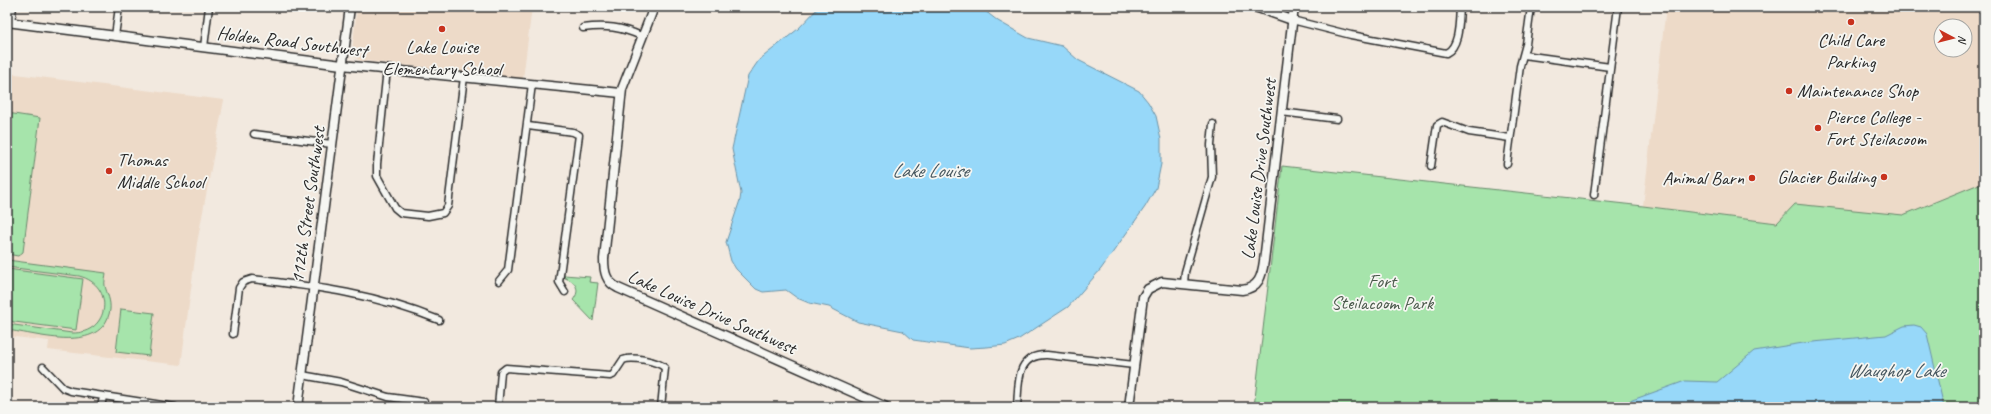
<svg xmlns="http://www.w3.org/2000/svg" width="1991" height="414" viewBox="0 0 1991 414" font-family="Caveat,sans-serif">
	<rect width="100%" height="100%" fill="#f2e9df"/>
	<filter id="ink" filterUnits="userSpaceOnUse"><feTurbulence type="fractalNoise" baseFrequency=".025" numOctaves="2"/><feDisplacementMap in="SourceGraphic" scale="8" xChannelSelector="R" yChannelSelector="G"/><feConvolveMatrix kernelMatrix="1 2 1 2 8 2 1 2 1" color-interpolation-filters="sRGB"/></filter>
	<g filter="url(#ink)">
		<g fill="#eddac8" fill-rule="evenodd">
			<polygon points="357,7 532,7 523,79 358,60 352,52"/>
			<path d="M 1666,7 L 1984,7 L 1984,222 L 1878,236 L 1643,206 ZM 1941,26 L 1965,26 L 1965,50 L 1941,50 Z"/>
			<polygon points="7,73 224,100 197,243 181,365 48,350 49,341 7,336"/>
		</g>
		<g fill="#a6e4ab" stroke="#68886b">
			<polygon points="7,113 40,118 23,252 18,256 7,254"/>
			<polygon points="1282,166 1643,206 1777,223 1795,204 1903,215 1984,182 1984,407 1254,407"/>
			<path d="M 7,260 L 106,273 C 106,277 104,282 105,286 C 107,294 111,300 110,310 C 102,355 38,334 7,330 L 7,324 L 72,333 C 110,334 116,285 79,276 L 7,267 Z"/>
			<polygon points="7,269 83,279 76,330 7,321"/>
			<path d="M 564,275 L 590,277 L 589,282 L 598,283 L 593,321 L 573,300 C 581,290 576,282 565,278 Z"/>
			<polygon points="121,309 154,313 149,356 116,352"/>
		</g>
		<g fill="#97d8f9" stroke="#6c93a7">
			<polygon points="819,7 980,7 998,21 1028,38 1062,46 1078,60 1139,91 1148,102 1156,116 1161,139 1161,164 1156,188 1145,207 1101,269 1068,307 1019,339 1005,345 987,347 970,348 913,340 903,331 858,322 829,307 809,303 797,298 786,290 763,292 756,289 736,269 731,261 726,242 740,200 741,193 732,149 748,76 759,60 798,29"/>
			<polygon points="1914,325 1921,327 1927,334 1944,407 1613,407 1685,381 1717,382 1754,351 1803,343 1886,335 1904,326"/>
		</g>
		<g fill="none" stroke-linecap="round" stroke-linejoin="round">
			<defs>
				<g id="minor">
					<path d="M 1292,20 L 1351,35 L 1446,53 C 1460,47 1459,20 1460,7"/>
					<polyline points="11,22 13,7"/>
					<path d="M 583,28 C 605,25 622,27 641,36"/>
					<polyline points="115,36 119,7"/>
					<polyline points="204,47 209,7"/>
					<polyline points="1524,55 1610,67"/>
					<polyline points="387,69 377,164 377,176 395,208 401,213 428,216 443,213 448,206 464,77"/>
					<polyline points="1281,112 1337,119"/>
					<polyline points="528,126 573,132 579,135 559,282 565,292"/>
					<polyline points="254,134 332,144"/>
					<polyline points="1507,164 1520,66 1526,44 1531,7"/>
					<polyline points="1431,166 1437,125 1442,122 1469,132 1510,138"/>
					<polyline points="1594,195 1618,7"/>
					<polyline points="499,281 508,270 532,84"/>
					<polyline points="1184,283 1185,272 1212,177 1211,145 1213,124"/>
					<path d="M 233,334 L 239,288 L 243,282 L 252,279 C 320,287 375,294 439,320"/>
					<polyline points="43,367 63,388 71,391 175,407"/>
					<polyline points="302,375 341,382 388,397 424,402"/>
					<polyline points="101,407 103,397"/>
					<path d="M 498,407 L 501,372 L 506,368 L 610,376 L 613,375 L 623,360 C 632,356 658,361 665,368 L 661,407"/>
					<path d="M 1017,407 C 1019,384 1015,354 1047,355 L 1134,365"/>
				</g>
				<g id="tertiary">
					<path d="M 654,7 L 622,89 L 604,259 C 604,272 606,282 618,288 L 886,407"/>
					<polyline points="1255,7 1292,20"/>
					<polyline points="7,22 342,65 621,93"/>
					<polyline points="298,407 350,7"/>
					<path d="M 1129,407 L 1143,297 L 1148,289 L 1162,282 L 1242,290 C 1259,288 1262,276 1264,261 L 1294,7"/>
				</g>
			</defs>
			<use href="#minor" stroke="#2b2b2b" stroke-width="9"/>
			<use href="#tertiary" stroke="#2b2b2b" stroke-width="11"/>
			<use href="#minor" stroke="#f6f6f2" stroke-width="6"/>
			<use href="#tertiary" stroke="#f6f6f2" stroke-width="8"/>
		</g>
	</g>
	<g fill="#c8321e" stroke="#f6f6f2" stroke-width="1.5">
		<circle cx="1851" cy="22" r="4"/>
		<circle cx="442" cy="29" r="4"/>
		<circle cx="1789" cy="91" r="4"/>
		<circle cx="1818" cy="128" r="4"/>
		<circle cx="109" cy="171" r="4"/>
		<circle cx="1884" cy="177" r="4"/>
		<circle cx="1752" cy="178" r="4"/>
	</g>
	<g text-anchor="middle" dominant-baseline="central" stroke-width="3.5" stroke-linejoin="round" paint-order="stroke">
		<g font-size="19" fill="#2b2b2b" stroke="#f6f6f2" text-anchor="start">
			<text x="1851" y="40" text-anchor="middle">Child Care<tspan x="1851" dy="22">Parking</tspan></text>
			<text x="442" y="47" text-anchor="middle">Lake Louise<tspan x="442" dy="22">Elementary School</tspan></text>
			<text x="1797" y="91">Maintenance Shop</text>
			<text x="1826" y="117">Pierce College -<tspan x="1826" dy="22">Fort Steilacoom</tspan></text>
			<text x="117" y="160">Thomas<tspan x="117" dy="22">Middle School</tspan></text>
			<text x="1876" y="177" text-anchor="end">Glacier Building</text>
			<text x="1744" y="178" text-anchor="end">Animal Barn</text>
		</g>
		<g font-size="19" fill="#2b2b2b" stroke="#f6f6f2">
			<text transform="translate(292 42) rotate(7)">Holden Road Southwest</text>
			<text transform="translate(1259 169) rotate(-83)">Lake Louise Drive Southwest</text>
			<text transform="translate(308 205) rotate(-82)">112th Street Southwest</text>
			<text transform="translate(712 312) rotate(24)">Lake Louise Drive Southwest</text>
		</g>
		<g font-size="19" fill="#4a594b" stroke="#f6f6f2">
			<text x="1382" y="281">Fort<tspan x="1382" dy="22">Steilacoom Park</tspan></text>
		</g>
		<g font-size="20" font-style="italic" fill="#46565e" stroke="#f6f6f2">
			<text x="930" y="170">Lake Louise</text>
			<text x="1896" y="370">Waughop Lake</text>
		</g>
	</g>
	<rect width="1991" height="414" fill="none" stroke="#f6f6f2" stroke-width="24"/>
	<rect x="12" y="12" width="1967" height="390" fill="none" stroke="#2b2b2b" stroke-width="1.5" filter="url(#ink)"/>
	<g transform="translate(1953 38) rotate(97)"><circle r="19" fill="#f6f6f2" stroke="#a5a5a2"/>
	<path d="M0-3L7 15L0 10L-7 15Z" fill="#c8321e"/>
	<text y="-6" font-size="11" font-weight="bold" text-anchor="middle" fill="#2b2b2b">N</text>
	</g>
</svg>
